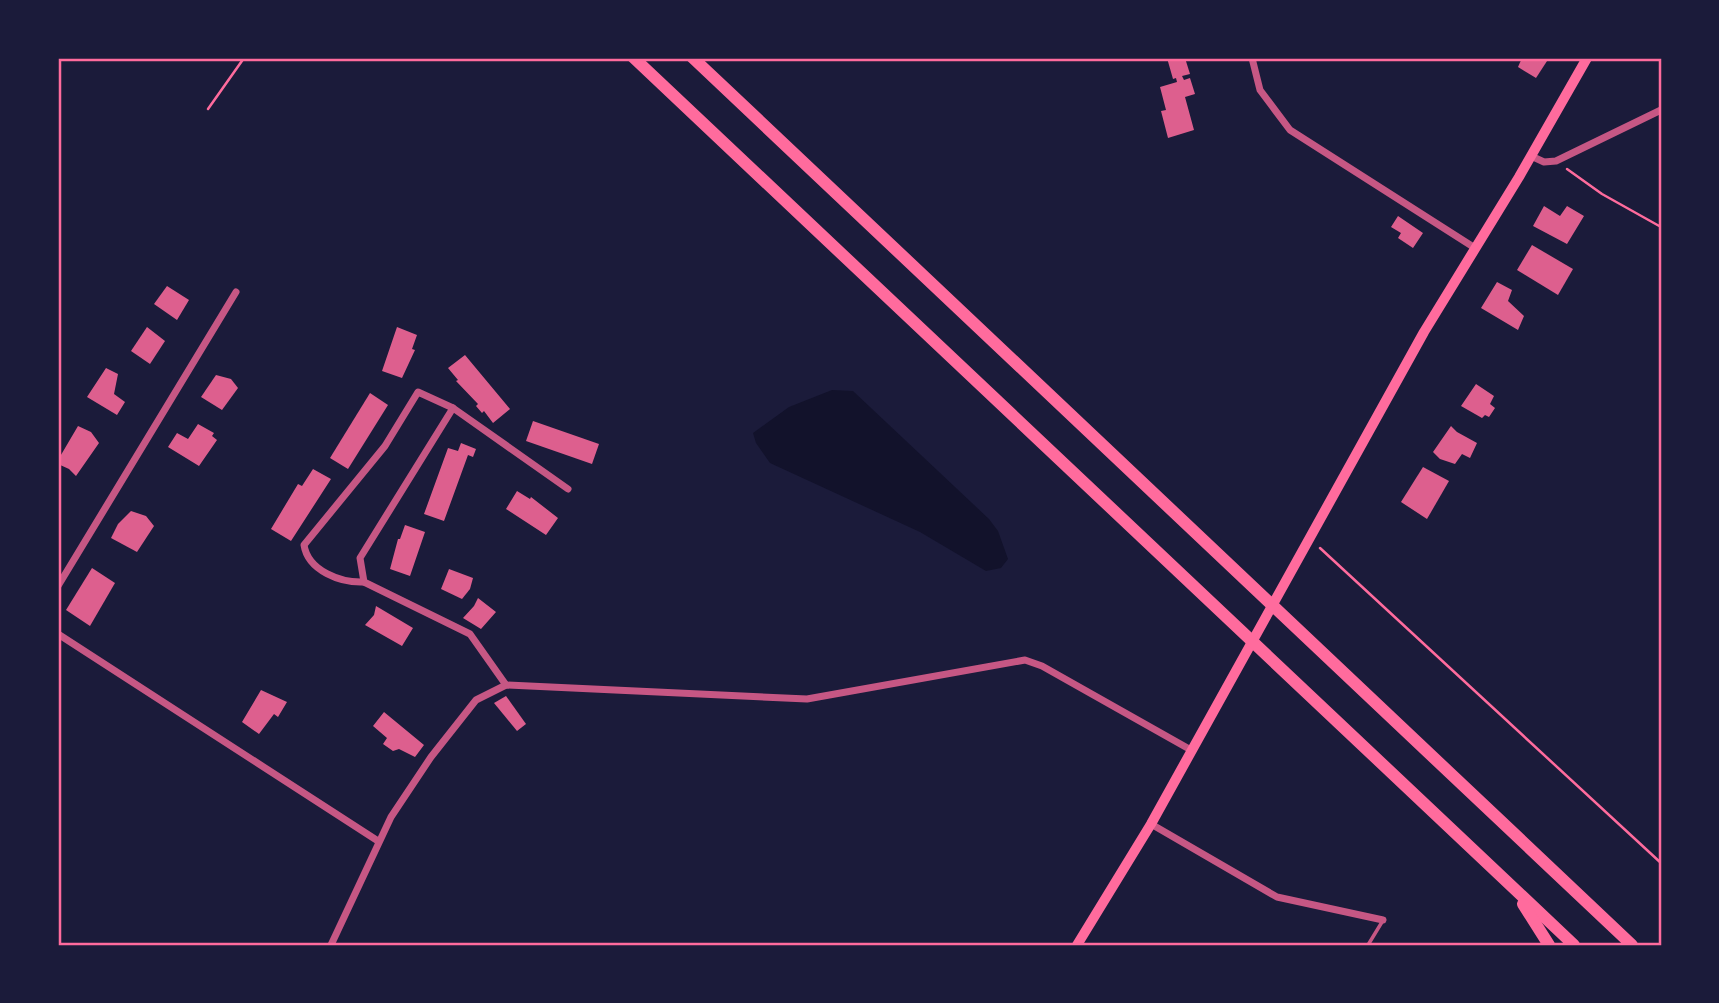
<svg xmlns="http://www.w3.org/2000/svg" width="1719" height="1003" viewBox="0 0 1719 1003" font-family="'Fira Sans Condensed',sans-serif">
	<rect width="100%" height="100%" fill="#1b1b3a"/>
	<polygon fill="#12122b" points="832,390 853,391 989,519 998,531 1008,559 1001,568 986,571 920,532 770,463 756,443 753,433 789,407"/>
	<g fill="#dd5f8e">
		<polygon points="1167,58 1185,58 1190,74 1182,76 1184,80 1190,78 1195,94 1185,97 1194,130 1168,138 1161,111 1166,110 1160,87 1177,82 1176,78 1173,79"/>
		<polygon points="1522,58 1549,58 1536,78 1518,67"/>
		<polygon points="1544,206 1560,216 1567,206 1584,216 1567,244 1533,226"/>
		<polygon points="1398,216 1423,233 1413,248 1398,238 1401,233 1391,227"/>
		<polygon points="1532,245 1573,269 1558,295 1517,270"/>
		<polygon points="1497,282 1512,290 1508,301 1524,316 1518,330 1481,308"/>
		<polygon points="167,286 189,300 177,320 154,304"/>
		<polygon points="147,327 165,341 150,364 131,351"/>
		<polygon points="397,327 417,335 412,349 415,350 402,378 382,371"/>
		<polygon points="465,355 510,409 493,423 484,411 482,413 476,406 478,404 456,381 458,380 448,368"/>
		<polygon points="106,368 118,374 114,394 125,402 117,415 87,397"/>
		<polygon points="216,375 231,379 238,388 222,410 201,397"/>
		<polygon points="1476,384 1494,396 1490,404 1495,408 1489,417 1485,415 1482,418 1461,406"/>
		<polygon points="370,393 388,405 348,469 330,458"/>
		<polygon points="533,421 599,444 592,464 526,441"/>
		<polygon points="198,424 214,433 212,436 217,440 199,466 168,447 177,433 188,439"/>
		<polygon points="78,426 91,432 99,443 76,476 69,469 58,464 58,460"/>
		<polygon points="1451,426 1457,432 1477,443 1470,458 1462,454 1455,464 1440,459 1433,452"/>
		<polygon points="461,443 476,449 473,457 468,455 444,521 424,514 448,448 458,451"/>
		<polygon points="1423,467 1449,481 1427,519 1401,502"/>
		<polygon points="313,469 331,479 291,541 271,529 298,484 302,486"/>
		<polygon points="517,491 530,499 531,497 558,518 546,535 506,509"/>
		<polygon points="131,511 146,516 154,526 137,552 111,538 118,524"/>
		<polygon points="405,525 425,532 410,576 390,569 398,539 400,539"/>
		<polygon points="92,568 115,583 90,626 66,610"/>
		<polygon points="449,569 473,578 470,589 462,599 441,589"/>
		<polygon points="478,598 496,612 481,629 463,618 474,606"/>
		<polygon points="376,606 413,628 402,646 365,625 374,615"/>
		<polygon points="261,690 287,702 278,717 274,714 259,734 242,722"/>
		<polygon points="506,696 526,724 517,731 494,703"/>
		<polygon points="384,712 424,745 415,757 399,749 393,751 383,744 387,738 373,726"/>
	</g>
	<g fill="none" stroke-linecap="round" stroke-linejoin="round">
		<g stroke="#ff6b9d" stroke-width="2.5">
			<polyline points="208,109 244,58"/>
			<polyline points="1567,169 1602,194 1661,227"/>
			<polyline points="1320,548 1661,863"/>
		</g>
		<polyline stroke="#c65784" stroke-width="3.5" points="1368,945 1382,922"/>
		<g stroke="#c65784" stroke-width="7">
			<polyline points="1252,58 1260,90 1290,130 1475,248"/>
			<polyline points="1531,156 1544,162 1556,161 1661,110"/>
			<path d="M 364,582 C 341,583 308,571 304,545 L 385,446 L 418,392 L 453,408"/>
			<polyline points="58,586 236,292"/>
			<polyline points="58,634 378,841"/>
			<polyline points="506,685 470,634 364,582 360,558 453,408 568,489"/>
			<polyline points="1151,824 1277,897 1383,920"/>
			<polyline points="331,945 391,817 431,757 476,700 506,685 807,699 1025,660 1042,666 1191,750"/>
		</g>
		<polyline stroke="#ff6b9d" stroke-width="10" points="1077,945 1151,824 1424,332 1519,177 1587,58"/>
		<g stroke="#ff6b9d" stroke-width="12">
			<polyline points="634,58 1574,945"/>
			<polyline points="693,58 1632,945"/>
			<polyline points="1523,904 1549,945"/>
		</g>
	</g>
	<rect width="1719" height="1003" fill="none" stroke="#1b1b3a" stroke-width="119"/>
	<rect x="60" y="60" width="1600" height="884" fill="none" stroke="#ff6b9d" stroke-width="2.5"/>
</svg>
